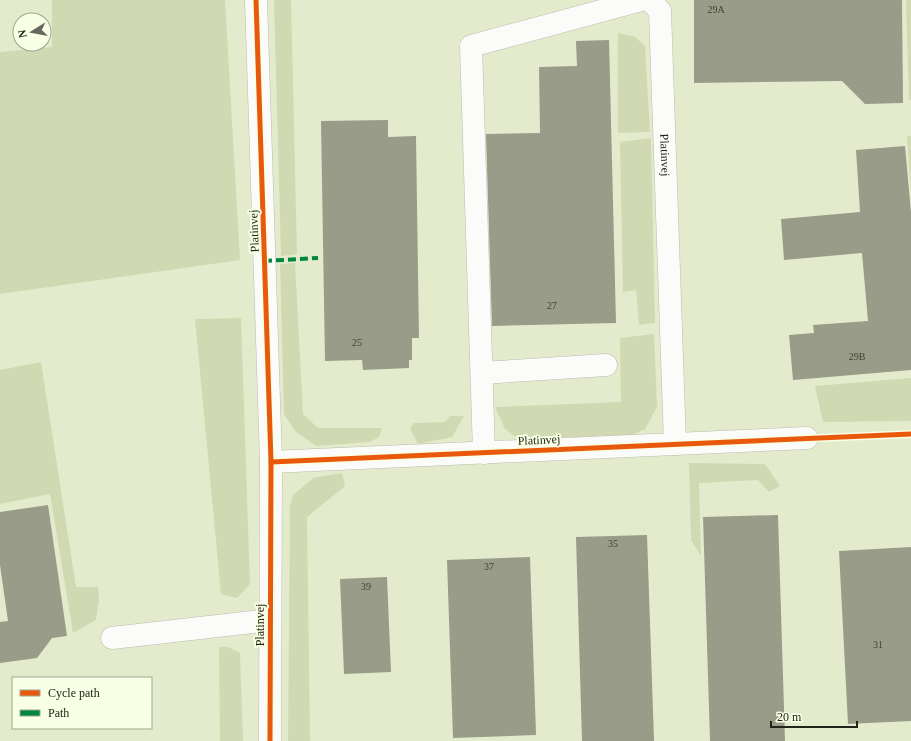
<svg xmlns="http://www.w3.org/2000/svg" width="911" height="741" viewBox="0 0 911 741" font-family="'Times New Roman',serif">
	<rect width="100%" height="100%" fill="#e6ead9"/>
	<path fill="#e4ebcd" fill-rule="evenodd" d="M 0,0 L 911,0 L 911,741 L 0,741 ZM 20,20 L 44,20 L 44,44 L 20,44 ZM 13,678 L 151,678 L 151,728 L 13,728 Z"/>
	<g fill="#d0d9b1">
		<polygon points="52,0 225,0 240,260 0,294 0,52 52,47"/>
		<polygon points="274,0 291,0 297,254 281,256"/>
		<polygon points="906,0 911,0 911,100 909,100"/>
		<polygon points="618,33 635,37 645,46 650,132 618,133"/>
		<polygon points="907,136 911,136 911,192"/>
		<polygon points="651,138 655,323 639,325 636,290 623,292 620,142"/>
		<polygon points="295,263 303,414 318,428 382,428 379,437 370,442 316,446 295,431 284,414 280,264"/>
		<polygon points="241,318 250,584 237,598 221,594 195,319"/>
		<polygon points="654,334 657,407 645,429 631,436 517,438 505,429 495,407 621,402 620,338"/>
		<polygon points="41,362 76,587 98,587 99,600 96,620 73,633 50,494 0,504 0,370"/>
		<polygon points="911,378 911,421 823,422 815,386"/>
		<polygon points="450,416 464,416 452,437 418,444 410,429 414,423 445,422"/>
		<polygon points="689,463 765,464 780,486 769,492 758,480 699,483 701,556 691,540"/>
		<polygon points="342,473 345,486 307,517 310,741 288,741 290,505 293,495 313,478"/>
		<polygon points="219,647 228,647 240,653 243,741 220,741"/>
	</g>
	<g fill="#989c89">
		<polygon points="694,0 902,0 903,103 865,104 842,81 694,83"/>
		<polygon points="609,40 616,323 492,326 486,134 540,133 539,67 577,66 576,41"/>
		<polygon points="388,120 388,137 416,136 419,338 412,338 412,360 409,360 409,368 363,370 362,360 325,361 321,121"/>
		<polygon points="905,146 911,212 911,370 793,380 789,335 814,333 813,325 868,321 862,253 784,260 781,219 860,212 856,150"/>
		<polygon points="48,505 67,636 52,638 37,658 0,663 0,622 8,621 0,565 0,512"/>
		<polygon points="778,515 785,741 710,741 703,517"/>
		<polygon points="647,535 654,741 582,741 576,537"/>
		<polygon points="911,547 911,721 848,724 839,551"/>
		<polygon points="530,557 536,735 453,738 447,560"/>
		<polygon points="387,577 391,672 344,674 340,579"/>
	</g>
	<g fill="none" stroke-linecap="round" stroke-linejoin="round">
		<defs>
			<g id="minor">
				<polyline points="256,0 271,462 270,741"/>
				<path id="s1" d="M 650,0 L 660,11 L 675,444"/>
				<polyline points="482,373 606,365"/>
				<polyline points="484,453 471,46 642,0"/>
				<polyline points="271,462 807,438"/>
				<polyline points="112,638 270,620"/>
			</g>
		</defs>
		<use href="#minor" stroke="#b9bcaf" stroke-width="23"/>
		<use href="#minor" stroke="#fbfcf9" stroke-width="22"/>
		<polyline stroke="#00873e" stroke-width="4" stroke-dasharray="8 4" stroke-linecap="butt" points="264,261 318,258"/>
		<defs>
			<g id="cycleway">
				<polyline points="256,0 271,462 270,741"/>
				<polyline points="271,462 911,434"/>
			</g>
		</defs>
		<use href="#cycleway" stroke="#f8ffe4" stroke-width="8"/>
		<use href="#cycleway" stroke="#e8590c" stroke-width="5"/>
	</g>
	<g text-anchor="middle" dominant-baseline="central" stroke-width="4" stroke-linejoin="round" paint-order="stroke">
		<g font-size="10" fill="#3f4234">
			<text x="716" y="9">29A</text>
			<text x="552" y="305">27</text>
			<text x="357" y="342">25</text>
			<text x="857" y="356">29B</text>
			<text x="613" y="543">35</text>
			<text x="489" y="566">37</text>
			<text x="366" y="586">39</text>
			<text x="878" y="644">31</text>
		</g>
		<g font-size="12" fill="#212418" stroke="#f8ffe4">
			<text stroke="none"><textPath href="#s1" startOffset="159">Platinvej</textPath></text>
			<text transform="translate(254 231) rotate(-92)">Platinvej</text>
			<text transform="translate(539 440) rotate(-3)">Platinvej</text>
			<text transform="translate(260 625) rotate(-90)">Platinvej</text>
		</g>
	</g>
	<rect x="12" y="677" width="140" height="52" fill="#f8ffe4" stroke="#a2a792"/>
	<rect x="20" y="690" width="20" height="6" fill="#e8590c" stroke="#a2a792"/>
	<text x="48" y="697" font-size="12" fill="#212418">Cycle path</text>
	<rect x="20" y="710" width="20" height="6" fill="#00873e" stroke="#a2a792"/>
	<text x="48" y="717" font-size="12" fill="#212418">Path</text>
	<g transform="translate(32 32) rotate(259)"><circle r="19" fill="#f8ffe4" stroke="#a2a792"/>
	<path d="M0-3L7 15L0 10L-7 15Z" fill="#66695c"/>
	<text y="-6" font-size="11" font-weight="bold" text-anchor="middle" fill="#212418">N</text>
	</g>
	<path d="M771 721v6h86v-6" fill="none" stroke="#212418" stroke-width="2"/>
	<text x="777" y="721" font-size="12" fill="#212418" stroke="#f8ffe4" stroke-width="3" paint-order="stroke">20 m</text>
</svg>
